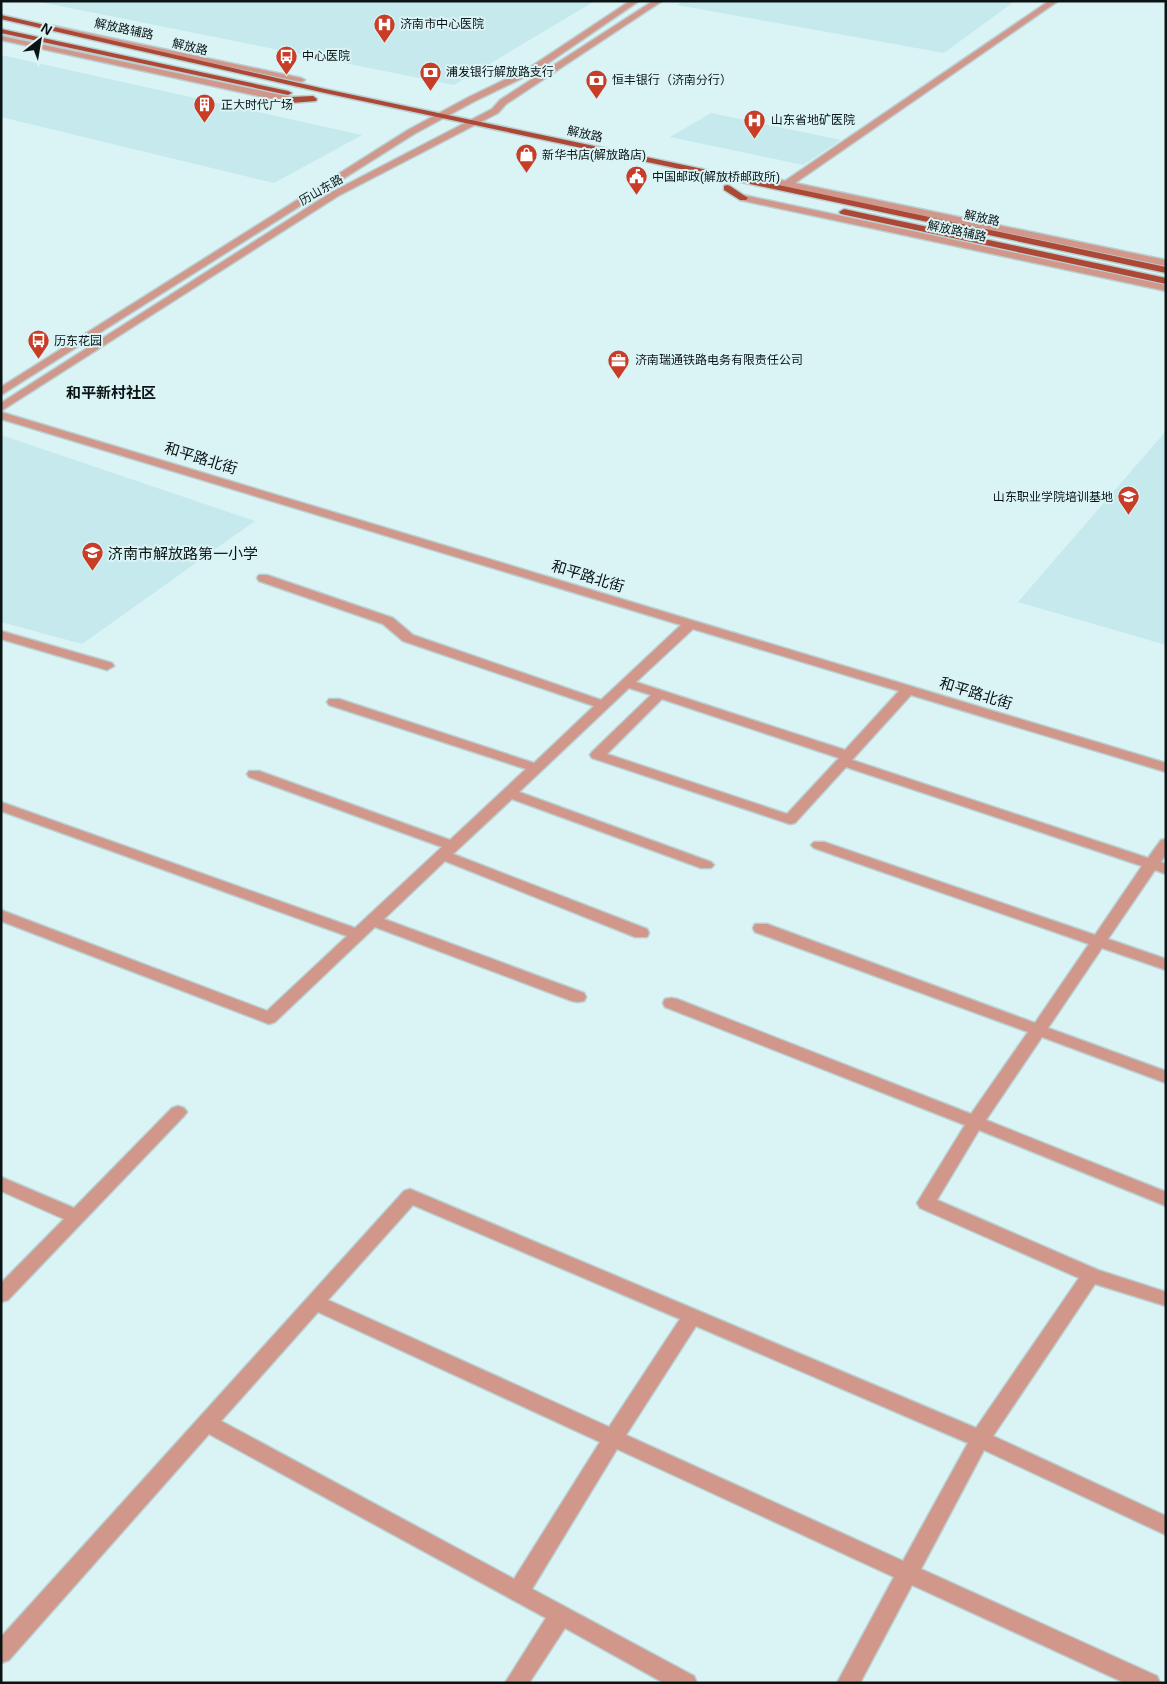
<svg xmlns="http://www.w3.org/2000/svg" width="1167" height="1684" viewBox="0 0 1167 1684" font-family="Helvetica,'Noto Sans SC',sans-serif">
	<rect width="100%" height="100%" fill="#daf4f6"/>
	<g fill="#c5e9ec">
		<polygon points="35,1 595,1 454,85"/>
		<polygon points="683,1 1015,1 944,53 677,5"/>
		<polygon points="1,55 362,135 274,183 1,117"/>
		<polygon points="711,113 841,140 803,165 670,137"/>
		<polygon points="1166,431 1166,645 1018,602"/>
		<polygon points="1,435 255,521 82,644 1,622"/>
	</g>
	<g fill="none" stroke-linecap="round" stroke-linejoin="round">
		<defs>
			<g id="minor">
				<polygon points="630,1 639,1 535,72 475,101 414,134 1,395 1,387 408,130 469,97 529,68"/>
				<polygon points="653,1 662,1 506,104 498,113 338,196 1,411 1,403 332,192 492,109 500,100"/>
				<polygon points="1049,1 1058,1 795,183 1166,260 1166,266 772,184 767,181 772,178 785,181"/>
				<polygon points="44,24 301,78 305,80 301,82 47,28 44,28"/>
				<polygon points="1,36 291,97 295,100 291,103 1,40"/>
				<polygon points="743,195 1166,285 1166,291 740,200 740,196"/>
				<path d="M 1,412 L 1166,763 L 1166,772 L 911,695 L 852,760 L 1148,858 L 1161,840 L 1166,839 L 1166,854 L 1161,862 L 1166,864 L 1166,874 L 1155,870 L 1108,939 L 1166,959 L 1166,970 L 1102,948 L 1048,1028 L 1166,1071 L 1166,1083 L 1042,1037 L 986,1120 L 1166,1192 L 1166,1206 L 979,1130 L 937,1200 L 1098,1270 L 1166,1292 L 1166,1306 L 1095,1284 L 993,1436 L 1166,1516 L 1166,1535 L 984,1450 L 921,1569 L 1157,1676 L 1160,1683 L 1125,1683 L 912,1585 L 860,1683 L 837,1683 L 894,1577 L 617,1449 L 532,1589 L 694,1676 L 697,1683 L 664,1683 L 565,1628 L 529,1683 L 505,1683 L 546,1618 L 209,1434 L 9,1660 L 1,1663 L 1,1637 L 404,1191 L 410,1189 L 976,1428 L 1079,1278 L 920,1208 L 917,1203 L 965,1125 L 665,1007 L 663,1003 L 665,999 L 671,998 L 677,999 L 971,1114 L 1028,1032 L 755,932 L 753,928 L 755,924 L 767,924 L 1035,1023 L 1089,944 L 814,848 L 811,845 L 814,842 L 824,842 L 1095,935 L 1142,866 L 846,767 L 795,823 L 790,824 L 592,758 L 590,755 L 592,752 L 651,695 L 629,688 L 519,792 L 711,862 L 714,865 L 711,868 L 701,868 L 512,799 L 453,854 L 647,929 L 649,933 L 647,937 L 635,937 L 445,861 L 384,919 L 584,993 L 586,997 L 584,1001 L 578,1002 L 572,1001 L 375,927 L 275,1022 L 269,1024 L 1,921 L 1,910 L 267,1011 L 347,936 L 1,811 L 1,802 L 355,928 L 442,847 L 249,777 L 247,774 L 249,771 L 259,771 L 450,840 L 526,769 L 329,705 L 327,702 L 329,699 L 339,699 L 534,763 L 594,706 L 403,641 L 383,624 L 259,581 L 257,578 L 259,575 L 267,575 L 393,618 L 413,635 L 601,700 L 681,625 L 1,419 ZM 693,629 L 899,691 L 845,750 L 636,682 ZM 662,699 L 839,758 L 787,814 L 607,754 ZM 413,1205 L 680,1319 L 609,1427 L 328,1300 ZM 318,1312 L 600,1442 L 514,1579 L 221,1421 ZM 696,1326 L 968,1443 L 903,1561 L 626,1435 Z"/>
				<polygon points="1,631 112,663 114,666 107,670 1,639"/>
				<polygon points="178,1106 184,1108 187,1112 184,1116 8,1300 1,1302 1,1283 64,1219 1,1191 1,1177 74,1208 172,1108"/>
			</g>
			<g id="major">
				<polygon points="1,15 325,89 1166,267 1166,273 325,93 1,19"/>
				<polygon points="1,29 288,91 292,93 288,95 1,33"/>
				<polygon points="313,96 317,99 316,101 291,103 287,100 291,97"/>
				<polygon points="727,185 730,186 748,198 746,200 740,200 724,190 724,186"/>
				<polygon points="844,209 1166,278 1166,284 841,214 839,212"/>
			</g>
		</defs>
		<use href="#minor" stroke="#b9d0d2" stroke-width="3"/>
		<use href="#major" stroke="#b9d0d2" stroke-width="3"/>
		<use href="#minor" fill="#d1978b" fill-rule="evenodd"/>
		<use href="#major" fill="#ad4836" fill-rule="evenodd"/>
	</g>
	<defs>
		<symbol id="hospital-pin" viewBox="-11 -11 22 30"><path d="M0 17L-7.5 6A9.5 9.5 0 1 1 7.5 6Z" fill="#c93d26" stroke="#daf4f6"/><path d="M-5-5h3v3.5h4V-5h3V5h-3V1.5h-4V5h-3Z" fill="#fff"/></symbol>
		<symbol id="bus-pin" viewBox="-11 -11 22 30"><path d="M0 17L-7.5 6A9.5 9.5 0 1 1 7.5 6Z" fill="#c93d26" stroke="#daf4f6"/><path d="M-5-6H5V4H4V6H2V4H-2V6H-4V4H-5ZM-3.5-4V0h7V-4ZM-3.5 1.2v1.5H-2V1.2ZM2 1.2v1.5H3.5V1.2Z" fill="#fff"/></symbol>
		<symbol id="bank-pin" viewBox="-11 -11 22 30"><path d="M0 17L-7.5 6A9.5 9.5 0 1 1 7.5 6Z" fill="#c93d26" stroke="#daf4f6"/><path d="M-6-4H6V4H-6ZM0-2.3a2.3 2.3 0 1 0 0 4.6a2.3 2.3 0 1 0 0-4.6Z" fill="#fff"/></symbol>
		<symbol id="building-pin" viewBox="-11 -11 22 30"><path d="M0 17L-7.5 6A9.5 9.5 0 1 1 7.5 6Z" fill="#c93d26" stroke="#daf4f6"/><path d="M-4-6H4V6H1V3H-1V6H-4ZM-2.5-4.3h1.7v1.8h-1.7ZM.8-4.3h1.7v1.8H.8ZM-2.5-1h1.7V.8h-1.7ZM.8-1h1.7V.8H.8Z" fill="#fff"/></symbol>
		<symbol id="shop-pin" viewBox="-11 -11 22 30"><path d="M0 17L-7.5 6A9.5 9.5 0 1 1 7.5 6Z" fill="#c93d26" stroke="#daf4f6"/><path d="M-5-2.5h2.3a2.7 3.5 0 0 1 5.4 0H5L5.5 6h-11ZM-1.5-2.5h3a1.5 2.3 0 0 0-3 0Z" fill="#fff"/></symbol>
		<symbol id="civic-pin" viewBox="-11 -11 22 30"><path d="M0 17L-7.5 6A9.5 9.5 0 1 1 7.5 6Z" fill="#c93d26" stroke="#daf4f6"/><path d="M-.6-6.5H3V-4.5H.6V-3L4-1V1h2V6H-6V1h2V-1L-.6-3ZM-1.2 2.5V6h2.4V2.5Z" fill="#fff"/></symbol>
		<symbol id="office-pin" viewBox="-11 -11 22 30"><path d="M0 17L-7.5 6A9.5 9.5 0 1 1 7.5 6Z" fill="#c93d26" stroke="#daf4f6"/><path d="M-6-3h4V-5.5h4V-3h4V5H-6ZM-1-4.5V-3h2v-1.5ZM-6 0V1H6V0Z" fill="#fff"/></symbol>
		<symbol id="university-pin" viewBox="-11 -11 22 30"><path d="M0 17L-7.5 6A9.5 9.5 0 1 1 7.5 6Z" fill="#c93d26" stroke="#daf4f6"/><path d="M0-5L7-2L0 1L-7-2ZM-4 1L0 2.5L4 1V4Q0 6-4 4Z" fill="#fff"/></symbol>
		<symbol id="school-pin" viewBox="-11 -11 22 30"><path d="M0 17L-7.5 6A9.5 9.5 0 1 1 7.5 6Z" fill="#c93d26" stroke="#daf4f6"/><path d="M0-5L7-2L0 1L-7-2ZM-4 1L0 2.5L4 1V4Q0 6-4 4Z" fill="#fff"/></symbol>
	</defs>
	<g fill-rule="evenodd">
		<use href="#hospital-pin" x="372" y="12" width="25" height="34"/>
		<use href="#bus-pin" x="274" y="44" width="25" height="34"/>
		<use href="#bank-pin" x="418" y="60" width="25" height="34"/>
		<use href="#bank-pin" x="584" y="68" width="25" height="34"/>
		<use href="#building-pin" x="192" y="92" width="25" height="34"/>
		<use href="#hospital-pin" x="742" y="108" width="25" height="34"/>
		<use href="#shop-pin" x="514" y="142" width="25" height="34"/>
		<use href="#civic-pin" x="624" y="164" width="25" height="34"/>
		<use href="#bus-pin" x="26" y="328" width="25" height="34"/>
		<use href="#office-pin" x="606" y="348" width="25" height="34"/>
		<use href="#university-pin" x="1116" y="484" width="25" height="34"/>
		<use href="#school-pin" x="80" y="540" width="25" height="34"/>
	</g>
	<g text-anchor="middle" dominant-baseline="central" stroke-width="4" stroke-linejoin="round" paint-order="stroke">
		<g font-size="12" fill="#0b1415" stroke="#daf4f6" text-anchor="start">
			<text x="400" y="24">济南市中心医院</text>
			<text x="302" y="56">中心医院</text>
			<text x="446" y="72">浦发银行解放路支行</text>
			<text x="612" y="80">恒丰银行（济南分行）</text>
			<text x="221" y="105">正大时代广场</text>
			<text x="771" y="120">山东省地矿医院</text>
			<text x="542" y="155">新华书店(解放路店)</text>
			<text x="652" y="177">中国邮政(解放桥邮政所)</text>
			<text x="54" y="341">历东花园</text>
			<text x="635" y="360">济南瑞通铁路电务有限责任公司</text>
			<text x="1113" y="497" text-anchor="end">山东职业学院培训基地</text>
		</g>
		<g font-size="12" fill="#0b1415" stroke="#daf4f6">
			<text transform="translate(124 29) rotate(12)">解放路辅路</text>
			<text transform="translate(190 47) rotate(13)">解放路</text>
			<text transform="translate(585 134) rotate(12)">解放路</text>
			<text transform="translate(321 190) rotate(-30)">历山东路</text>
			<text transform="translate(982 218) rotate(12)">解放路</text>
			<text transform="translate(957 231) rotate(12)">解放路辅路</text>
		</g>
		<g font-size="15" font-weight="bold" fill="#0b1415" stroke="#daf4f6">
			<text x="111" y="392">和平新村社区</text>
		</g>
		<g font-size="15" fill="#0b1415" stroke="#daf4f6">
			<text transform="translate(201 458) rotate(17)">和平路北街</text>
			<text transform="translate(588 576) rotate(17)">和平路北街</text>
			<text transform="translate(976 693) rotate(17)">和平路北街</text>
		</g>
		<g font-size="15" fill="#0b1415" stroke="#daf4f6" text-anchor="start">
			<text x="108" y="553">济南市解放路第一小学</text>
		</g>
	</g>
	<rect width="1167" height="1684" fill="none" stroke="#0b1415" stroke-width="5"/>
	<g transform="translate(40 40) rotate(31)" stroke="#daf4f6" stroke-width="4" paint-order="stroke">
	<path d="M0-4L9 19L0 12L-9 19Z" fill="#0b1415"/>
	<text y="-8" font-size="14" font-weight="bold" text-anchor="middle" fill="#0b1415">N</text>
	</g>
</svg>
